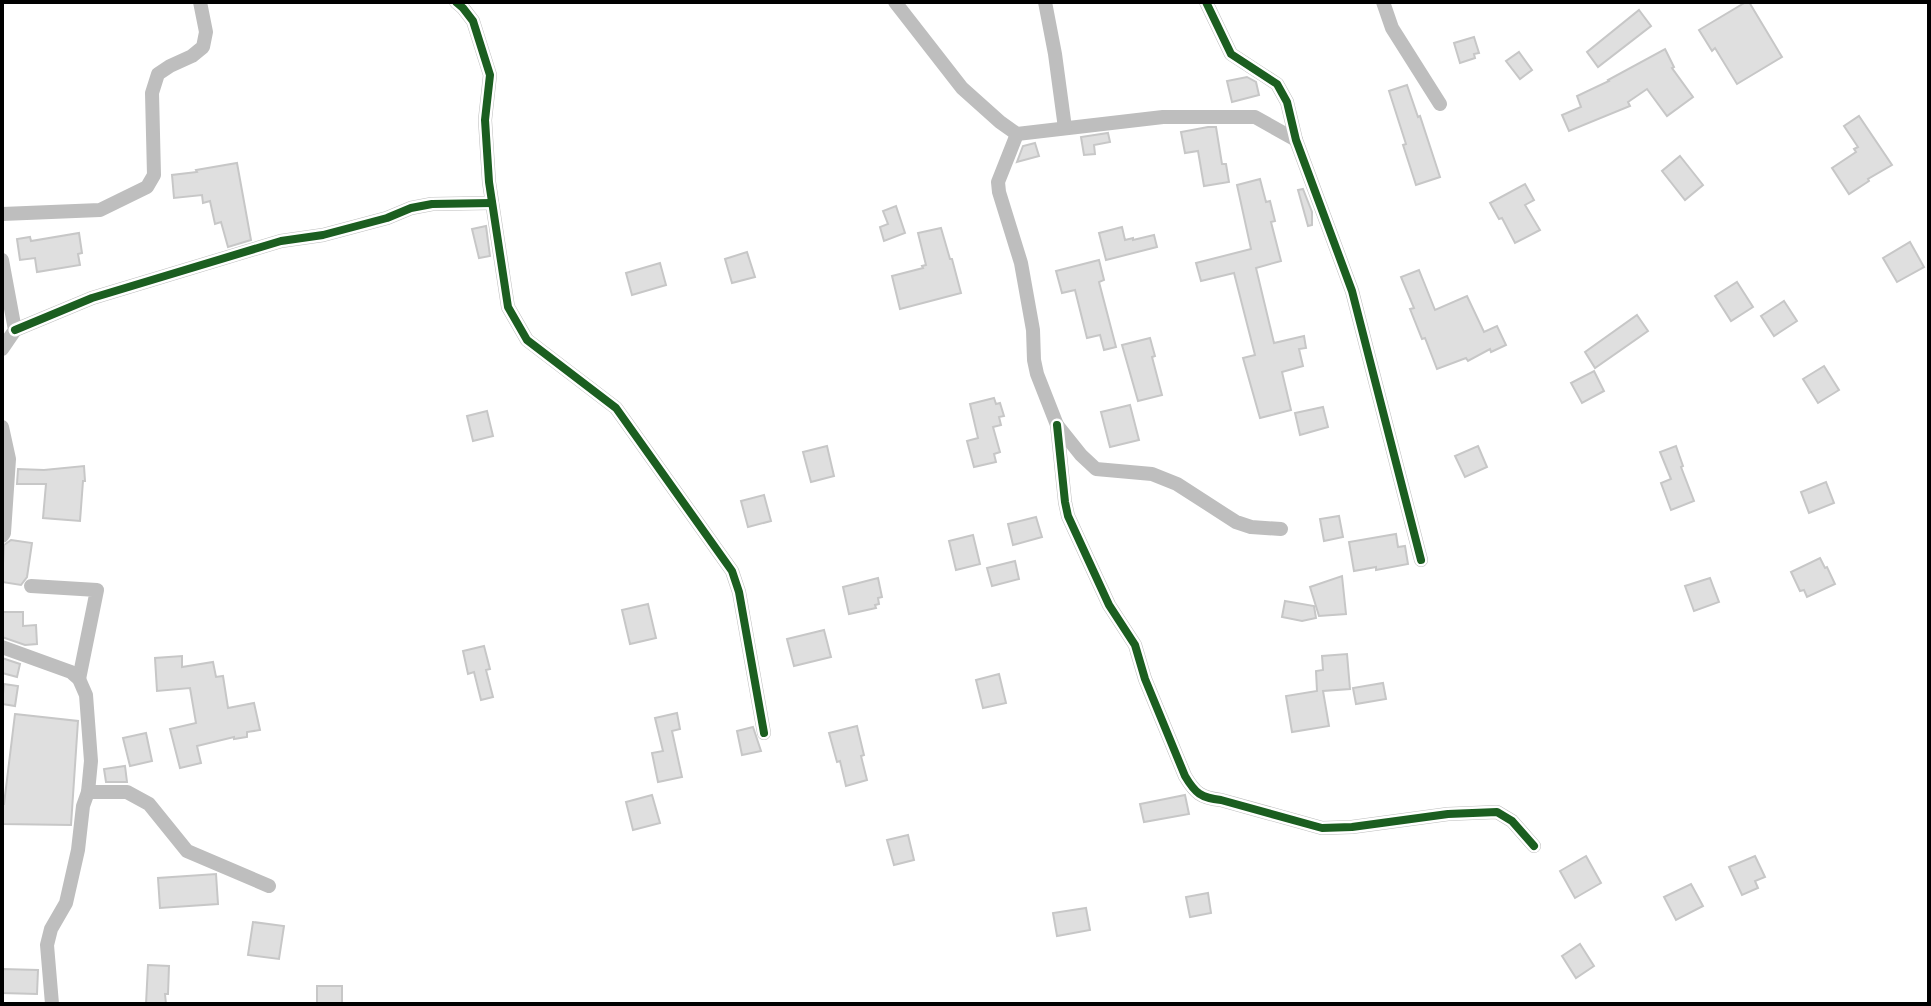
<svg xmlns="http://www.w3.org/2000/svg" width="1931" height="1006" viewBox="0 0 1931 1006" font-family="'Public Sans',sans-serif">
	<rect width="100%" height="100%" fill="#fff"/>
	<g fill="#dfdfdf" stroke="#c7c7c7" stroke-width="2">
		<polygon points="1746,2 1749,2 1782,57 1737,84 1715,48 1712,51 1699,30"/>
		<polygon points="1639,10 1651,26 1598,67 1587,52"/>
		<polygon points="1474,37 1479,53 1474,54 1475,58 1460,63 1454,43"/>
		<polygon points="1665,49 1674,67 1672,68 1693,97 1667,116 1647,89 1628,102 1630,106 1569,131 1562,115 1581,107 1577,96 1609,81 1608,80"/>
		<polygon points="1519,52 1532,70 1520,79 1506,61"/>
		<polygon points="1247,77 1256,82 1259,95 1232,102 1227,81"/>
		<polygon points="1407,85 1418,117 1420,116 1440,177 1416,185 1403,145 1406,144 1389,91"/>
		<polygon points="1859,116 1892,165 1868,179 1869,181 1849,194 1832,168 1856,152 1854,149 1858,147 1844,126"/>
		<polygon points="1208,127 1216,127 1222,164 1226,164 1229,182 1204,186 1198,151 1185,153 1181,132"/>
		<polygon points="1108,133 1110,142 1094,145 1095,154 1084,155 1081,137"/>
		<polygon points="1035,143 1039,156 1017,162 1023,146"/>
		<polygon points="1680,156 1703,185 1685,200 1662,171"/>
		<polygon points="237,163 251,240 228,247 221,222 215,224 210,201 203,203 202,195 174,198 172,175 197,172 196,170"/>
		<polygon points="1260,179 1266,202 1270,201 1275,221 1271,222 1281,261 1256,268 1274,343 1304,336 1306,348 1299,349 1303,366 1282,372 1291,410 1260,418 1243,358 1255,355 1234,273 1201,281 1196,263 1251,249 1237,185"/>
		<polygon points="1525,184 1534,200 1525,205 1540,230 1515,243 1502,218 1499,219 1490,203"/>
		<polygon points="1303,189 1312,212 1312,225 1308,226 1298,190"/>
		<polygon points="896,206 905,233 884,241 880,227 888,224 883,211"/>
		<polygon points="486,226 490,256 479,258 472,229"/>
		<polygon points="1122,227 1125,240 1133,238 1133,240 1154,235 1157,247 1106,260 1099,233"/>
		<polygon points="941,228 950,259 952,259 961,293 900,309 892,276 923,268 922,266 926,265 918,233"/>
		<polygon points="79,233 82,253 78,254 80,265 37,272 35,258 20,260 17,239 30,237 31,241"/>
		<polygon points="1910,242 1924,267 1897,282 1883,258"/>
		<polygon points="747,252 755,277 732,283 725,259"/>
		<polygon points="1099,260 1104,280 1099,282 1116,347 1104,350 1100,335 1087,338 1075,290 1062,293 1056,271"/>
		<polygon points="660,263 666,285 632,295 626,273"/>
		<polygon points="1419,270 1435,310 1467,296 1484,332 1497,326 1506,345 1491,352 1490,349 1468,361 1466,358 1437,369 1425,338 1422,339 1410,309 1414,308 1401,277"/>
		<polygon points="1737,282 1753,307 1731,321 1715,296"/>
		<polygon points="1784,301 1797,321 1774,336 1761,316"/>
		<polygon points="1637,315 1648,331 1595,368 1585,352"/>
		<polygon points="1150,338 1155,356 1152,357 1162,395 1138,401 1122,345"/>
		<polygon points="1824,366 1839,390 1818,403 1803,379"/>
		<polygon points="1594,371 1604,391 1582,403 1571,383"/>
		<polygon points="994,398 996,404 1000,403 1004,416 999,417 1001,425 993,427 1000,452 994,454 996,462 974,467 967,441 978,438 970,404"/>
		<polygon points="1130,405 1139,440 1110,447 1101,412"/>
		<polygon points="1323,407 1328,427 1300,435 1295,413"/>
		<polygon points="487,411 493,436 473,441 467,416"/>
		<polygon points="827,446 834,476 811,482 803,452"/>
		<polygon points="1478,446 1487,467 1465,477 1455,456"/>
		<polygon points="1676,446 1683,466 1681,467 1694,501 1671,510 1661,483 1671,479 1660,452"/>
		<polygon points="84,466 85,481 83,481 80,521 43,518 46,484 17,484 18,469 44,470"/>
		<polygon points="1826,482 1834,503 1809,513 1801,492"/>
		<polygon points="764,495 771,521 748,527 741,501"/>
		<polygon points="1339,516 1343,537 1324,541 1320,519"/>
		<polygon points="1036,517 1042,537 1013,545 1008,524"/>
		<polygon points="1396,534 1398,547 1405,546 1408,564 1376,570 1376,567 1354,571 1349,542"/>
		<polygon points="973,535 980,564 956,570 949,541"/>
		<polygon points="11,540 32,543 27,577 21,585 2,582 4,545"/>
		<polygon points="1820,558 1825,568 1827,567 1835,584 1807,597 1804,590 1800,591 1791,572"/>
		<polygon points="1015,561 1019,579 992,586 987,568"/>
		<polygon points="1342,576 1346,614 1319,616 1310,587"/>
		<polygon points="878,578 882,597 878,598 879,604 875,605 876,608 849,614 843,587"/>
		<polygon points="1710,578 1719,602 1694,611 1685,586"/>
		<polygon points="1285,601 1314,606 1316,618 1302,621 1282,617"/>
		<polygon points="648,604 656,638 630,644 622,610"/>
		<polygon points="2,612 23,612 23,626 36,625 37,644 25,645 2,637"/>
		<polygon points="824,630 831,657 794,666 787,639"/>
		<polygon points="484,646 490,669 486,670 493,697 481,700 474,672 468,674 463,651"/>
		<polygon points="1347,654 1350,689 1323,691 1329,726 1292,732 1286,696 1317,691 1316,671 1323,670 1322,656"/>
		<polygon points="182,656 182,667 213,662 216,677 223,676 228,708 254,703 260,730 247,732 247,737 234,739 234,737 197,746 201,763 180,768 170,729 196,723 190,688 157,691 155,658"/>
		<polygon points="2,658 20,664 17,677 2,673"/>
		<polygon points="999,674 1006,703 983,708 976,680"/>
		<polygon points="1383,683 1386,699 1356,704 1353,688"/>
		<polygon points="4,684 18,686 15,706 2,704"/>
		<polygon points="677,713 680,729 672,731 682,777 658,782 652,753 663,751 655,718"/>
		<polygon points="15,714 78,721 71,825 2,824 2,804 4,804"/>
		<polygon points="857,726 864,755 861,756 867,780 846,786 840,761 837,762 829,733"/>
		<polygon points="753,727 761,751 742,755 737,731"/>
		<polygon points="146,733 152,761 130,766 123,738"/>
		<polygon points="125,766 127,782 106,782 104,769"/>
		<polygon points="652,795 660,823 633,830 626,802"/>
		<polygon points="1185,795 1189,814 1144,822 1140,804"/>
		<polygon points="908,835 914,860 894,865 887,840"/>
		<polygon points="1586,856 1601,883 1575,898 1560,871"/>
		<polygon points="1755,856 1765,877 1755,881 1758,888 1742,895 1729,867"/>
		<polygon points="216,874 218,904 160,908 158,878"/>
		<polygon points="1691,884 1703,906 1676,920 1664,897"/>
		<polygon points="1208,893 1211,913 1190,917 1186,897"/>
		<polygon points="1086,908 1090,930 1057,936 1053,913"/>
		<polygon points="253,922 284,926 279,959 248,955"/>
		<polygon points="1580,944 1594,966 1576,978 1562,956"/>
		<polygon points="148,965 169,966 168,994 165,994 166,1004 146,1004"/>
		<polygon points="2,969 38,970 37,994 2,993"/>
		<rect x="317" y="986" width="25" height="18"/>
	</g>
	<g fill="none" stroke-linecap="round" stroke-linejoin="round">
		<g stroke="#bebebe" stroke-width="14">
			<polyline points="456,2 463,8 473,21 490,75 485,120 489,182 508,307 527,340 616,408 732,571 739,592 764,733"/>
			<polyline points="895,2 962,88 1000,122 1017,134 1163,117 1255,117 1296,140"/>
			<polyline points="1045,2 1055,54 1065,128"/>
			<polyline points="1206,2 1231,54 1277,84 1287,102 1296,140 1352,291 1421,560"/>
			<polyline points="1383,2 1392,28 1440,104"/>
			<polyline points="1017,134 998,182 999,192 1021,263 1033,330 1034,360 1037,374 1057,425 1081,455 1096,469 1152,474 1177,484 1236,522 1251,527 1281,529"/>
			<polyline points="2,214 100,210 147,187 154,175 152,93 158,74 170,66 192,56 203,47 206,32 200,2"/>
			<polyline points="2,260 15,330 2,349"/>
			<polyline points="15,330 92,298 281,241 323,235 387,218 411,208 432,204 492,203"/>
			<path d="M 1057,425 L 1065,502 L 1068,516 L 1109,605 L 1135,645 L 1145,679 L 1185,776 C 1195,793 1201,798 1221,800 L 1322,828 L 1352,827 L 1448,814 L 1497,812 L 1512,821 L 1534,846"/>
			<polyline points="2,427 9,459 4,533 2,536"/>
			<polyline points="31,586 97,590 79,679"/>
			<polyline points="2,647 71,672 79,679 86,695 91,761 88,792 83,806 78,850 66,903 51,929 47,945 52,1004"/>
			<polyline points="88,792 127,792 149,804 187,851 269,886"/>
		</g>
		<defs>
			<g id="cycleway">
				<polyline points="456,2 463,8 473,21 490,75 485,120 489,182 508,307 527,340 616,408 732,571 739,592 764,733"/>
				<polyline points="1206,2 1231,54 1277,84 1287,102 1296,140 1352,291 1421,560"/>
				<polyline points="15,330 92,298 281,241 323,235 387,218 411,208 432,204 492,203"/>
				<path d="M 1057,425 L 1065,502 L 1068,516 L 1109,605 L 1135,645 L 1145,679 L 1185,776 C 1195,793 1201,798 1221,800 L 1322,828 L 1352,827 L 1448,814 L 1497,812 L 1512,821 L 1534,846"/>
			</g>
		</defs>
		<use href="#cycleway" stroke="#fff" stroke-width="13"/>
		<use href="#cycleway" stroke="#1b5e20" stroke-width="8"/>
	</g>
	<rect width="1931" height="1006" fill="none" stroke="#000000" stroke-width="8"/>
</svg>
